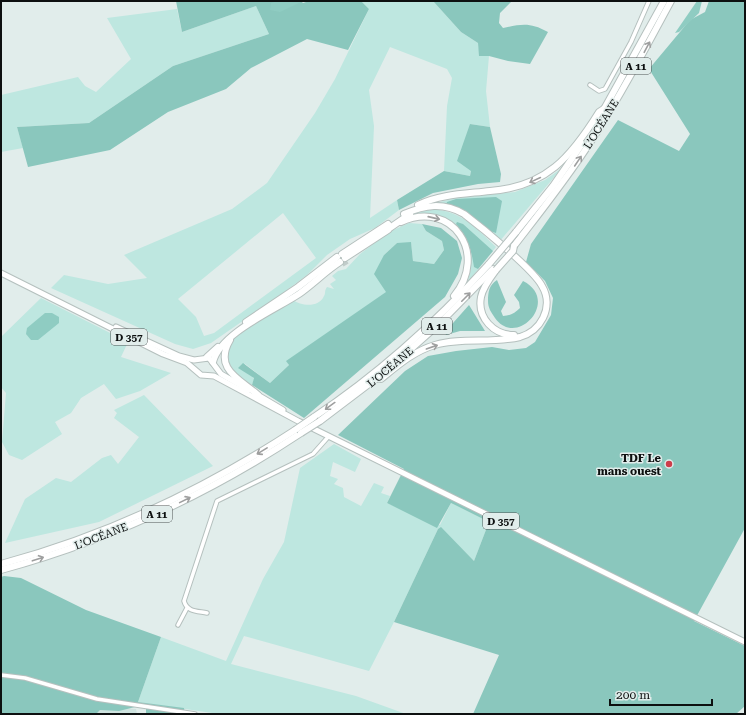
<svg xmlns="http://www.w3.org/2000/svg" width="746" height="715" font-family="'Roboto Serif',serif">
<rect width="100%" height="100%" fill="#e1edeb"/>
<!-- built -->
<polygon fill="#cee3df" points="94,705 136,709 137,714 88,714"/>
<!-- green -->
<g fill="#bee7e0" fill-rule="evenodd">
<path d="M361,1H433L461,32L478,43L479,50L489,56L486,91L490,127L470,124L471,171L470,176L444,171L447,106L452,78L447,69L390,47L369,90L374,126L370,218L397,200L399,210L375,228L350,239L327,255L307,275L283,293L211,343L193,349L175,344L51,288L64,275L108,284L147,278L124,255L232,209L267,183L315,113L335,79L369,9ZM283,213L316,258L214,333L204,336L196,317L178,299Z"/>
<polygon points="256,6 269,34 173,66 89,123 17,127 23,148 1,152 1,95 78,77 85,86 96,92 131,59 107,18 177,9 182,32"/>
<polygon points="562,168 499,242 473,219 432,204 456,198 515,192 545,180"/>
<path d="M431,209C462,211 475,227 496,247L467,283C478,250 465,242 445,219H404L418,212Z"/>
<path d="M409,223L422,224L426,231L442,241L444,250L434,264L413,261L411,243H397L384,255L387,292L287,361L289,365L270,383L244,363L254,379L252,385C231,372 215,355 239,333L293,300C301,306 319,308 324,296C326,293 324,291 327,287L334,289L330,284L336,280L332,276L338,271L346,269L360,254L389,232Z"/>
<polygon points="41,298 128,342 121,357 171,373 140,391 116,399 104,384 81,398 71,413 55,422 62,434 22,460 9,455 2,442 6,393 1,387 1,337"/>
<polygon points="144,395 213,466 99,522 5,543 25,499 56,478 71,482 102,458 111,455 118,464 139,437 114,418 117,413 114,410"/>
<polygon points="334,444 361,459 355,472 333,462 330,476 338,479 334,484 343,488 344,497 361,506 374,483 384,487 381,493 390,496 387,503 440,525 451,503 489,522 474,561 441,528 438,529 394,622 369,671 244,636 231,664 356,696 406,714 219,714 138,702 161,637 226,661 263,579 284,542 300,468"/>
</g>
<!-- forest -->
<g fill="#8ac7bd">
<polygon points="176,1 301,1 303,3 309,1 361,1 369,9 348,50 307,39 251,68 226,89 168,112 110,150 28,167 17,127 89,123 173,66 269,34 256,6 182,32"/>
<path d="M433,1H512L500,13L499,23L503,28C522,24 530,22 548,32L530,64L508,61L489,56H479L478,43L461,32Z"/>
<polygon points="709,1 745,1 745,528 694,621 745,646 745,706 736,714 473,714 499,655 394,622 438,529 441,527 474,561 489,522 451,503 437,528 387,503 404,469 338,435 405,371 428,356 456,351 492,347 509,350 526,348 535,342 551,315 553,298 545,281 526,262 531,244 618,120 679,151 690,134 649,69 690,20 705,12"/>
<polygon points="470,124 490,127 501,174 500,182 478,184 433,193 399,210 397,200 444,171 470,176 471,171 457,161"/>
<polygon points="496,197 502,201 496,233 490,231 466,211 446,205 447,202 456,199"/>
<path d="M457,222L463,224L493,251L478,269L474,267C471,248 468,238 456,224Z"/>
<polygon points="422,224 441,228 457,241 462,258 458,274 445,297 304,418 252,385 254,378 238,368 243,363 270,383 289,365 286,361 386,292 374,274 384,255 397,243 411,242 413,261 434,264 444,250 442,241 426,231"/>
<path d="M497,280L506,302L501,311L503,316C510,316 515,313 520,308L519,302L514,295L523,281C561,300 517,349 495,318C491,312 488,308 488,301C488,292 489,285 497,280Z"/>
<polygon points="469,305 485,331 460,331 446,335 445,332"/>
<polygon points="4,576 21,578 86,610 161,637 138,702 184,708 185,714 146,714 146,708 139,706 119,711 100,710 96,714 1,714 1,577"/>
</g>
<!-- water -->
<g fill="#8fccc2">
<polygon points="303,1 280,12 270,10 271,3 274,2"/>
<polygon points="697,1 702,1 699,13 679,32 675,33"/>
<polygon points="45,313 52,313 59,317 59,323 38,340 31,340 26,334 27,328"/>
</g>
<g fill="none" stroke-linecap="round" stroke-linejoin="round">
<!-- highway-tunnel -->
<polyline stroke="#c1ccca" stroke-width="6" stroke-dasharray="6 3" stroke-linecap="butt" points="342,264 347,261"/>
<defs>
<g id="street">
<polyline points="590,85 599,91 605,89 631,42 649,1"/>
<path d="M207,613C197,611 187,612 184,601L217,501L313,454L329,436"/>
<polyline points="178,625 187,608"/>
<polyline points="1,675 25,678 97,699 195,714"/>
</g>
<g id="primary">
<polyline points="1,273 163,354 187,363 201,375 214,376 298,421 745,642"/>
<polyline points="116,327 179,356 194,360 209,358 221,374 249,390"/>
<polyline points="256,394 283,410"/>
</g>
<g id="highway">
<polyline points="603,111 664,1"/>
<path d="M418,205C441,194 465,194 490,191C546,187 571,157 599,112L605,108"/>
<path d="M401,222C452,199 489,254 454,296"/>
<polyline points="384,232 410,214"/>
<polyline points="516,232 553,186 582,144"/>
<path d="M514,246C541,211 569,176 593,138C622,94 646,47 671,1"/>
<polyline points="342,254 388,224"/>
<polyline points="345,258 388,230"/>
<path d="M496,270C490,278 483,287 481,297C477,318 494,335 514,335"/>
<polyline points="246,322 298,287 337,257"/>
<path d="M230,340C213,369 240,379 258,395"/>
<polyline points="207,357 218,347"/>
<path d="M213,362C220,333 275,310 299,294C313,284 326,271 340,262"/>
<polyline points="393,365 439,324 493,269"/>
<path d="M376,379H381C397,366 414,351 435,345C462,337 492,344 520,337C530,334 538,328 543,318C548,308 548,296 542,286C533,269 481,227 464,214C443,202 425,205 404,214"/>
<path d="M314,417C379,374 437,321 489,264"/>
<polyline points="320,421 378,377"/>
<path d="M1,564C105,536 205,489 295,430"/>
<path d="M1,570C108,541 209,494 301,433"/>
</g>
</defs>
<!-- street casing -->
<use href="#street" stroke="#b5c0be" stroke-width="5.5"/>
<!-- primary casing -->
<use href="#primary" stroke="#b5c0be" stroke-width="7"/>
<!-- highway casing -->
<use href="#highway" stroke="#b5c0be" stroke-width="8"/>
<!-- street -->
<use href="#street" stroke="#fff" stroke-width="3.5"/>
<!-- primary -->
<use href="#primary" stroke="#fff" stroke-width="5"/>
<!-- highway -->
<use href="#highway" stroke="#fff" stroke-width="6"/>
<defs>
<g id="highway-bridge">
<polyline points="489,264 516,232"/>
<polyline points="496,270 513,251 514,246"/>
<polyline points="295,430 314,417"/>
<polyline points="301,433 320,421"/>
</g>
</defs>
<!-- highway-bridge casing -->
<use href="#highway-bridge" stroke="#b5c0be" stroke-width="8" stroke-linecap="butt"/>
<!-- highway-bridge -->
<use href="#highway-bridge" stroke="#fff" stroke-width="6"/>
</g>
<!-- one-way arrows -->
<defs><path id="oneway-shaft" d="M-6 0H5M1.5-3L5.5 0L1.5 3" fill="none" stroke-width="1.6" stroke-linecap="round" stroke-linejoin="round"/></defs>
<g stroke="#9e9f9f">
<use href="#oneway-shaft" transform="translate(647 47) rotate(-62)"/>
<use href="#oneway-shaft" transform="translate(578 161) rotate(-56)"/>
<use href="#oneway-shaft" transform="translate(535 180) rotate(155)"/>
<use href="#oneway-shaft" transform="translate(434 218) rotate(13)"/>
<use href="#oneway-shaft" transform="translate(466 297) rotate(-45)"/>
<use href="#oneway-shaft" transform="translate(432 347) rotate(-19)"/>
<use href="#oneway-shaft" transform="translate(330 406) rotate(144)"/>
<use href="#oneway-shaft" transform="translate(262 451) rotate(149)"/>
<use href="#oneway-shaft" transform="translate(185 500) rotate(-26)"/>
<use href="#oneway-shaft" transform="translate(38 559) rotate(-18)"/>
</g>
<!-- markers -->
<circle fill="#cd3d4b" stroke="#e1edeb" stroke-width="1.5" cx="669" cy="464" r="4"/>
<g text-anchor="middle" stroke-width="3" stroke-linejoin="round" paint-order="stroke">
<!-- shield labels -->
<g fill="#e1edeb" stroke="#4d5252" stroke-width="1">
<rect x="621" y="58" width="30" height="16" rx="3"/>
<rect x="422" y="318" width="30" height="16" rx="3"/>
<rect x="111" y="329" width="36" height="16" rx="3"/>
<rect x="142" y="506" width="30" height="16" rx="3"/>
<rect x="483" y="513" width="36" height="16" rx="3"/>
</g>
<g font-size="10" font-weight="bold" fill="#0d1010">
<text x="636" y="70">A 11</text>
<text x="437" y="330">A 11</text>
<text x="129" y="341">D 357</text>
<text x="157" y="518">A 11</text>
<text x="501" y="525">D 357</text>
</g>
<!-- street labels -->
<g font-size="11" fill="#0d1010" stroke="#e1edeb">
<text transform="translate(601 124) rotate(-58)" y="4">L’OCÉANE</text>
<text transform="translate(390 367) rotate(-40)" y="4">L’OCÉANE</text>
<text transform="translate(101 536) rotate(-21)" y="4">L’OCÉANE</text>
</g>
<!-- poi labels -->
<g font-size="11" font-weight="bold" fill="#0d1010" stroke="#e1edeb" text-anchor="end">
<text x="661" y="462">TDF Le<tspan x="661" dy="13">mans ouest</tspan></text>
</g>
</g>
<!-- border -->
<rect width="746" height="715" fill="none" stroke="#0d1010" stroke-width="4"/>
<!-- scale -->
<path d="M610 699v6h102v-6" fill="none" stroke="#0d1010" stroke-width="2"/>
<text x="616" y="699" font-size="12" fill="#0d1010" stroke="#e1edeb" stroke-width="3" paint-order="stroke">200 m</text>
</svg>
